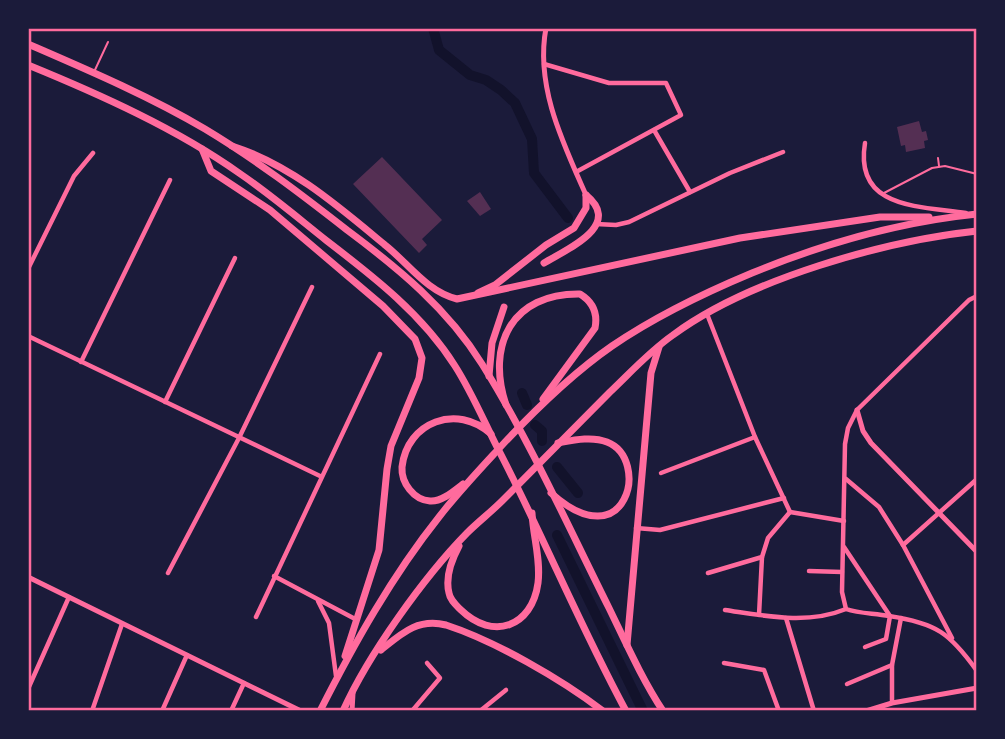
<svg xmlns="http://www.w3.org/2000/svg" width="1005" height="739" font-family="Quicksand,sans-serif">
<rect width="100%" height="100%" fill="#1b1b3a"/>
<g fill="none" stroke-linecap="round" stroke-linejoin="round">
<!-- canal -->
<g stroke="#12122b" stroke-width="10">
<polyline points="433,28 439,50 470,75 486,80 501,90 515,103 532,139 534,173 568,218"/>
<polyline points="522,393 527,405"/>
<polyline points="535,425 542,431 542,441"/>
<polyline points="557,467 578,493"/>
<polyline points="557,535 643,711"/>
</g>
</g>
<!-- building -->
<g fill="#542f53">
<polygon points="919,121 922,132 926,131 928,140 924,141 925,148 906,152 905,145 901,146 897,127"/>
<polygon points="382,157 442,220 422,239 427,245 419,253 353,184"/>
<polygon points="480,192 491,209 480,216 467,201"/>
</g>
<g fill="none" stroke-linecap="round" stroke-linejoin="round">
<!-- service -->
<g stroke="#ff6b9d" stroke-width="2">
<polyline points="94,72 108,42"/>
<polyline points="938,158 939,166"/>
<polyline points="884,193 932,168 945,166 977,174"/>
</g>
<!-- minor -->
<g stroke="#ff6b9d" stroke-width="4.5">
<polyline points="544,64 609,83 666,83 681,115 576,172"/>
<polyline points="654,130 690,192"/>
<path d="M865,143C854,209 919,206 966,213"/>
<polyline points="596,224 616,225 629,222 730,173 783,152"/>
<polyline points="28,269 74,176 93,153"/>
<path d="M977,296L969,300L857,410L848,428L845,444L842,592L846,609C860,614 875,613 889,616C936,623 950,633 977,671"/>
<polyline points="707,314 755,437 790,512"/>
<polyline points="28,336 320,476"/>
<polyline points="81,362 170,180"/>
<polyline points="165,402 235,258"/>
<polyline points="661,473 755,437"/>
<polyline points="846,479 879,507 903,545 952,638"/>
<polyline points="790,512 844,521"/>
<polyline points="636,528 660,530 784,498"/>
<polyline points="903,545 977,479"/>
<polyline points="844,547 890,616 886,639 865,647"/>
<polyline points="809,571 842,572"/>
<polyline points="168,573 239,438 312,287"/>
<polyline points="708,573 762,557 768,538 790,512"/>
<polyline points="274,576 357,620"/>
<polyline points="318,601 329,623 336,676"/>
<path d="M725,610C766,616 807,625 846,609"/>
<polyline points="759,615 762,557"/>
<polyline points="256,617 380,354"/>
<polyline points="786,618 814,711"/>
<polyline points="724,663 764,670 779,711"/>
<polyline points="847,684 892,665"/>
<polyline points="28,689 69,597"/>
<polyline points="892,703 892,665 901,618"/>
<polyline points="92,711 122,624"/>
<polyline points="162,711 187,655"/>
<polyline points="231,711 244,683"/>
<polyline points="412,711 440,678 427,663"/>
<polyline points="480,711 506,690"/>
</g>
<!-- tertiary -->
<g stroke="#ff6b9d" stroke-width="5">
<path d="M546,28C535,86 563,143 586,195"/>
<polyline points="857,410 863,431 871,443 977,552"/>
<polyline points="28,577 301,711"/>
<polyline points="352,711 353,693"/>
<polyline points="866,711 892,703 977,688"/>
</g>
<!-- primary -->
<g stroke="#ff6b9d" stroke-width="7">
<path d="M28,44C88,70 149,96 205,129C255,159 301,194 347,230C398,268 448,309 482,364C530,441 568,526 609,608C626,643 642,679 663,711"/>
<path d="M28,65C99,94 177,129 239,173C270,194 298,218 327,241C374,277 423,315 455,366C471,391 483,419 496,445C542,533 579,624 626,711"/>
<path d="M544,263C565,250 624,226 586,195"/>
<polyline points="478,293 495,285 546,245 574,228 586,208 586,195"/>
<polyline points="489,376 492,343 504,307"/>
</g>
<!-- trunk -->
<g stroke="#ff6b9d" stroke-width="7">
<path d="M232,146C291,165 338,206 385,245C408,263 427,292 457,299L740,238L880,217H929"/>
<polyline points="202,149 211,171 270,210 383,306 415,339 422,358 419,378 391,446 387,469 379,550 345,656"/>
<path d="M506,405C486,345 512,293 580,294C593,302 598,313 595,328L543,399"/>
<path d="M463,484C455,490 442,502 430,501C414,500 401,483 402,467C407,422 457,403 491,434"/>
<path d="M551,493C627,561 651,459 607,442C592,436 574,440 558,443"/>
<path d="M459,546C452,559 445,577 449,593C450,600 456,605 461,610C493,641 532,627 538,583C541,560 533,536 532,513"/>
<polyline points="627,645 651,373 659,347"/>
<path d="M381,650C402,633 418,618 446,625C495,641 561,679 603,711"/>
<path d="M320,711C354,644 392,576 439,517C459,491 483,466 505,442C538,407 573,373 612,346C656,316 704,293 752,273C825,243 899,222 977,214"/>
<path d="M343,711C368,655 424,577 467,533C478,522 491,512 502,501C538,465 574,428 610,392C631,372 650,351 673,335C749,279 884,241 977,231"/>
</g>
</g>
<!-- border -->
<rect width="1005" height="739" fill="none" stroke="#1b1b3a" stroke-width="60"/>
<rect x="30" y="30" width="945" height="679" fill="none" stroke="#ff6b9d" stroke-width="2.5"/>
</svg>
